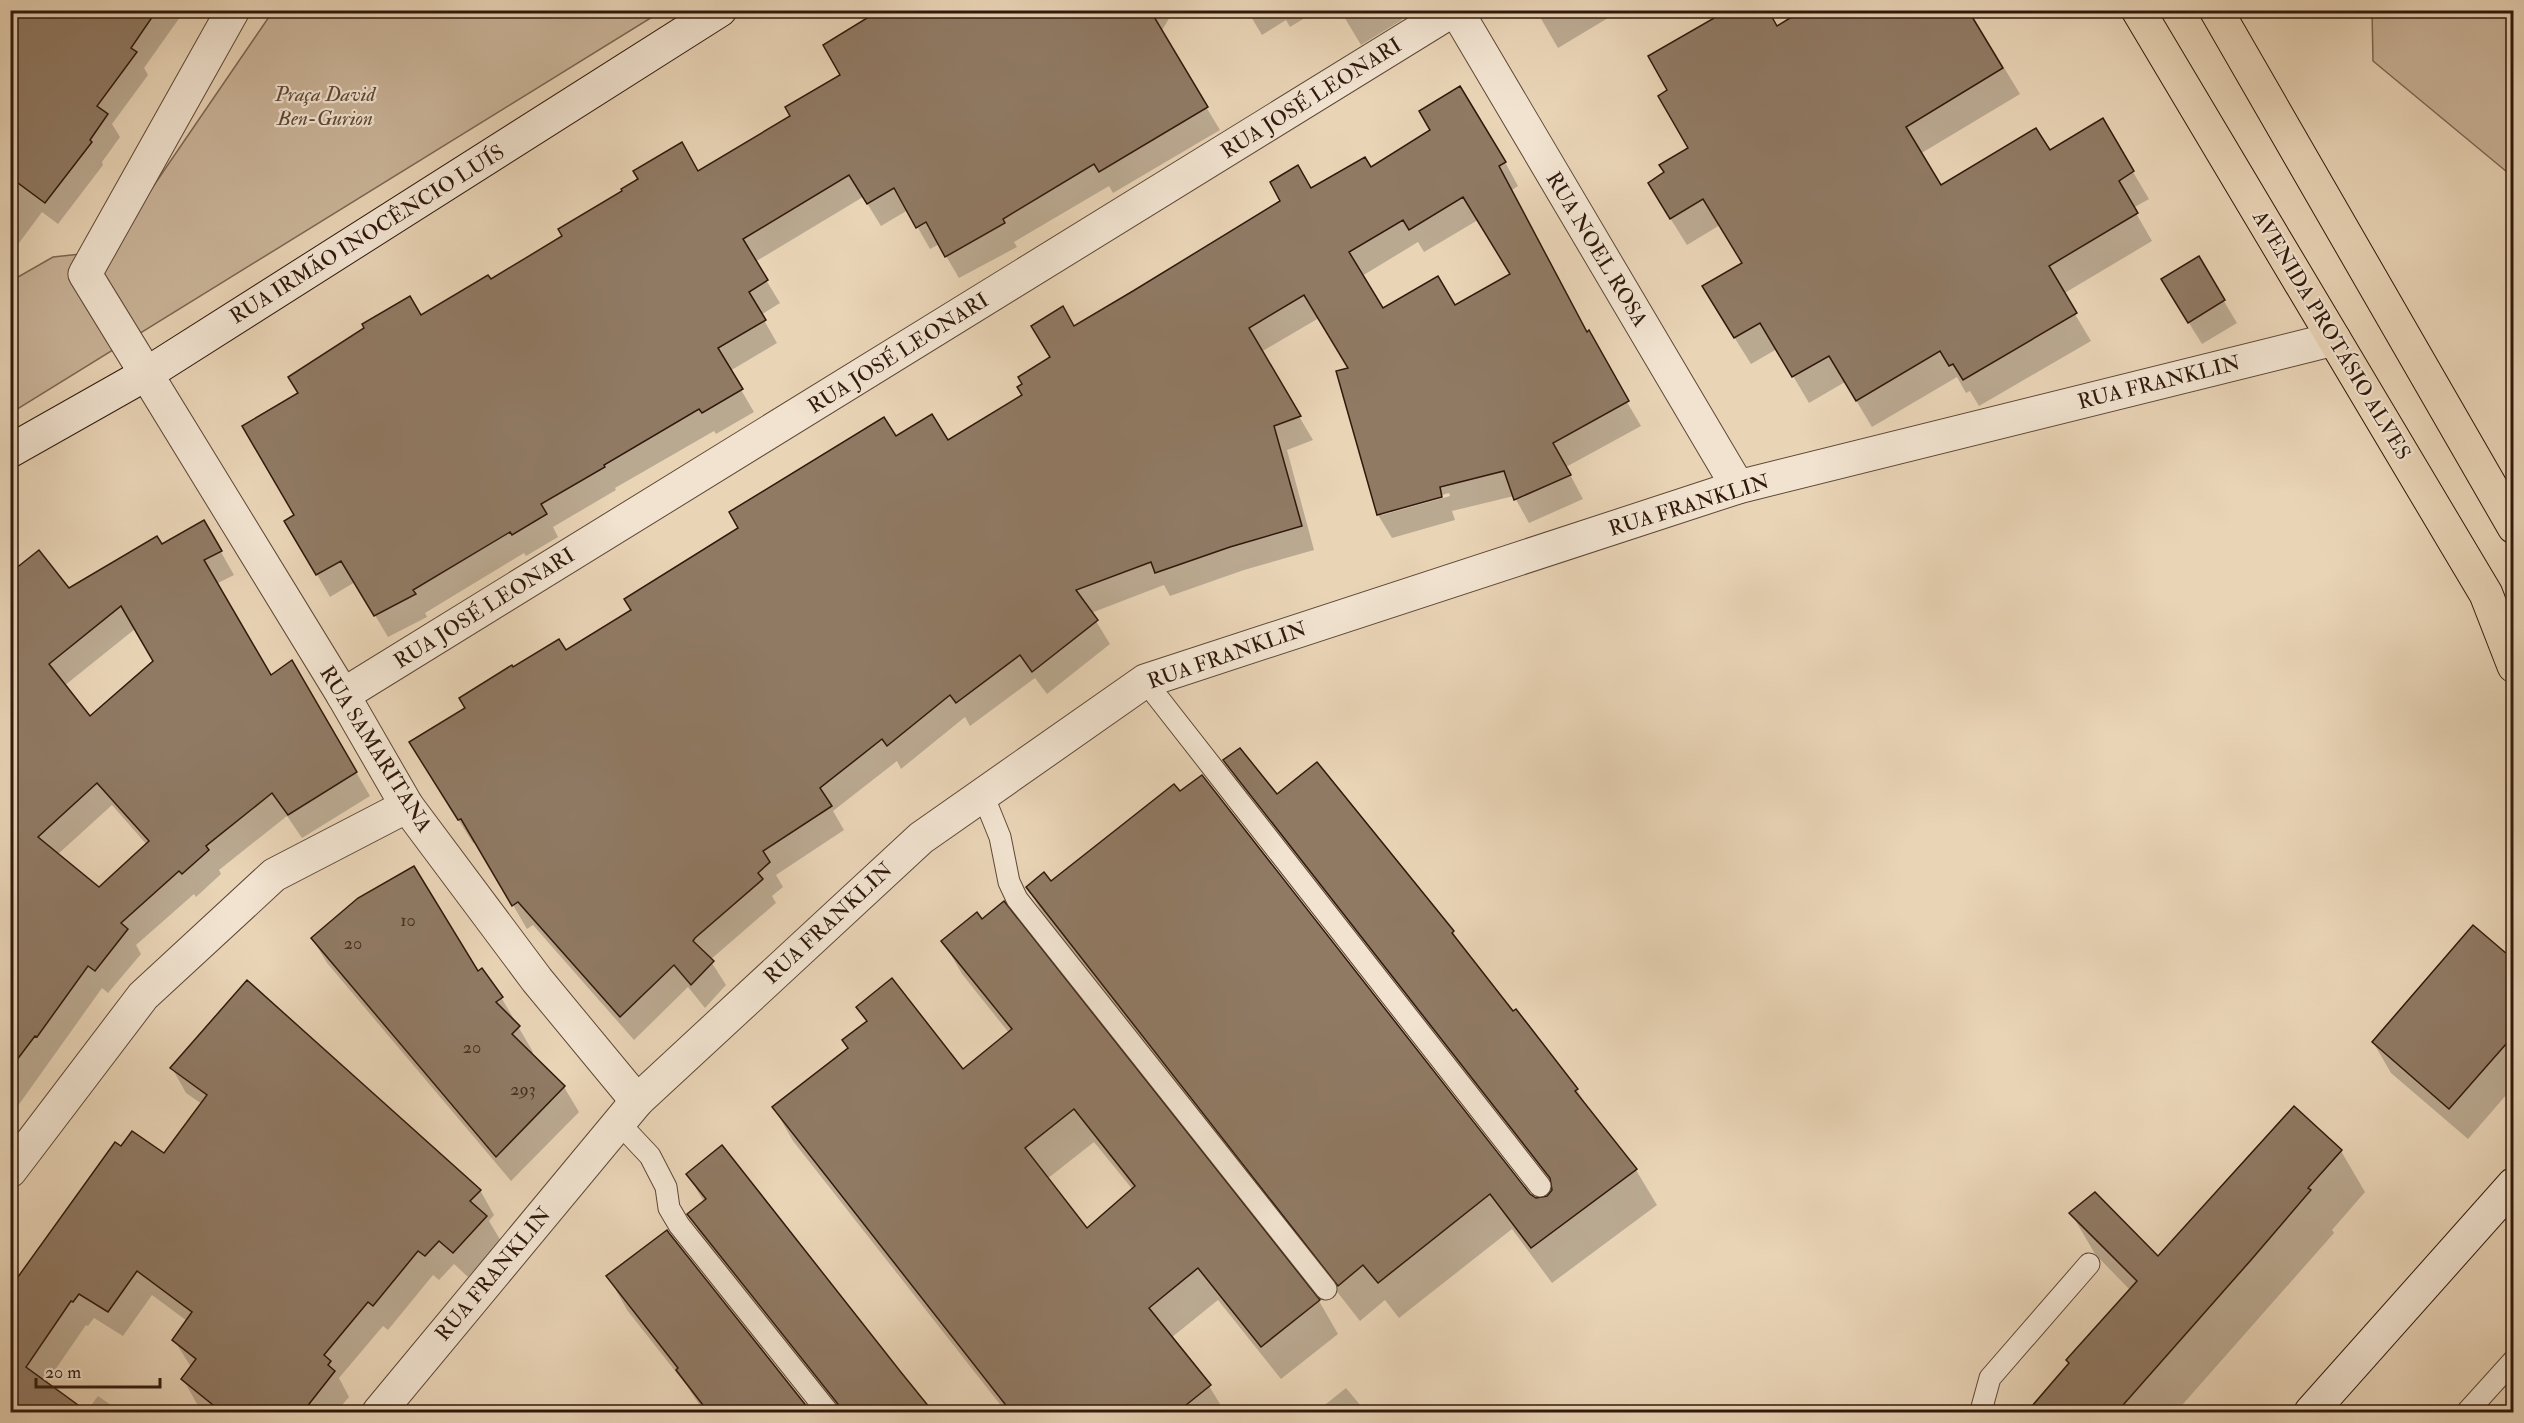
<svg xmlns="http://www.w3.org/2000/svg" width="2524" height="1423" font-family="'IM FELL Double Pica',serif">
<rect width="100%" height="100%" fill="#e9d4b6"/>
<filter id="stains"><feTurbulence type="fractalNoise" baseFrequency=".00333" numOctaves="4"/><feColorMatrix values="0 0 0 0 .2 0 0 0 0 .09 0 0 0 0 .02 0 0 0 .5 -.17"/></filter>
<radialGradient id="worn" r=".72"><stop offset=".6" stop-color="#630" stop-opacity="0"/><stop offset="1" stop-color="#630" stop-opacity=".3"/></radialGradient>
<!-- green -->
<g fill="#cab499" stroke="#7d6652" stroke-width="1.5">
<polygon points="273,11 662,11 11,413 11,281 53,257 109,251"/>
<polygon points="2372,11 2513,11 2513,177 2373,61"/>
</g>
<!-- shadow -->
<g fill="#0003" fill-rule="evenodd">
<polygon points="10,10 185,10 144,68 148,75 112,124 120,137 102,162 103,165 58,224 42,212 19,243 10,237"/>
<polygon points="881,10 1174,10 1161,32 1220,130 1113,193 1109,186 1014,242 1017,247 959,278 939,244 930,249 918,228 933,219 908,210 881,226 863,197 755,262 780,303 761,315 777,343 730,371 754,412 716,434 714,431 615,488 616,490 553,527 558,537 526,556 524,553 425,613 427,617 388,637 355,582 330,597 286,521 296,515 300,394 421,317 698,173 792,116 842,75"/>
<polygon points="1247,10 1318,10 1290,27 1286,20 1262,35"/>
<polygon points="1340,10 1396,10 1402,20 1361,45"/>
<polygon points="1536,10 1617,10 1618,12 1558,48"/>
<polygon points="1709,10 1767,10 1778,27 1806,10 1969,10 2020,94 1920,154 1941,187 2050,152 2102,120 2149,199 2133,208 2152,241 2063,294 2091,341 1979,406 1970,391 1966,393 1957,377 1872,427 1845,382 1809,403 1777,349 1751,364 1719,313 1743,264 1720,225 1687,245 1665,210 1665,173 1690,148 1669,91 1714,20"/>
<path d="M1505,162L1518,186L1512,190L1587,334L1641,426L1566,467L1583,499L1529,523L1514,496L1452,511L1455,520L1392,538L1378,515L1337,372L1350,369L1319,318L1261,352L1313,440L1287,450L1314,550L1244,570L1170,596L1164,585L1091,613L1110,644L1047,694L1035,678L970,726L965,717L901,769L897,761L833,811L844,830L776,875L783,887L772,896L776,903L710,960L726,985L705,1008L688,987L634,1040L533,925L527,929L476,842L473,843L424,766L467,709L513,669L566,652L895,438L948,442L1024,395L1074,328L1311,191L1370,169ZM1478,220L1512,275L1454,307L1382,310L1362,276L1418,242L1424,252ZM1449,493L1450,496L1382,515V512Z"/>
<polygon points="2198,258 2237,323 2202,344 2176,302"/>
<path d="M204,522L234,575L216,584L271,677L292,662L370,796L302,838L287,816L219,870L221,874L196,897L194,894L136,945L141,954L108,993L102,988L15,1110L19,1117L10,1129V568L14,572L69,590L161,546ZM135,629L155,661L89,718L64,686ZM112,805L147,845L99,889L57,855Z"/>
<polygon points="1225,761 1276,796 1317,764 1453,932 1465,953 1577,1090 1589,1110 1636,1170 1657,1205 1552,1283 1512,1229 1399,1318 1385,1300 1360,1321 1048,923 1028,888 1051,883 1535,1200 1548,1198 1554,1190 1246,796"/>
<path d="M1004,903L1319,1301L1338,1334L1281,1379L1218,1300L1171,1338L1209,1386L1225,1412H1006L793,1141L774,1108L849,1049L867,1023L858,1007L963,1071L1009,1033L962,974L943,941L982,921ZM1094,1142L1133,1190L1087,1230L1047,1179Z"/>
<polygon points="312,938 478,973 501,997 533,1052 531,1055 564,1087 579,1112 511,1181 327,963"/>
<polygon points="2514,953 2514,1086 2468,1139 2391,1073 2373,1042 2418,991"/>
<polygon points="172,1068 480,1190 494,1215 489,1221 501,1241 468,1277 454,1264 439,1280 433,1275 388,1330 383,1326 339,1378 349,1397 336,1412 208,1412 197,1404 183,1379 191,1367 174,1340 187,1321 152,1295 123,1336 94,1318 88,1326 86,1325 46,1383 86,1412 98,1396 121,1412 10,1412 10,1312 121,1149 164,1155 202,1104 186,1093"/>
<polygon points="2294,1108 2341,1151 2365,1192 2332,1230 2334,1233 2176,1412 2043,1412 2130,1290 2095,1254 2071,1213 2158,1259"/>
<polygon points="688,1175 931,1412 839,1412 708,1247 689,1214 704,1202"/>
<polygon points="608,1276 810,1412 704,1412 687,1386 627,1310"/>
<polygon points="1346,1388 1366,1412 1316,1412"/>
<polygon points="2514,1405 2514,1412 2507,1412"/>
</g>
<!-- building -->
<g fill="#907a64" stroke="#30190c" stroke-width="1.5" fill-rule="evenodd">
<polygon points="10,10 157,10 131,48 137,52 97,106 108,114 90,140 92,142 45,203 10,177"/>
<polygon points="880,10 1150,10 1208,107 1099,172 1094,164 1003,219 1005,223 945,257 926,222 916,228 894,188 867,204 849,175 743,239 768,280 749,292 766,320 718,348 743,389 702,413 699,409 604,465 605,467 541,504 547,514 512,535 510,532 413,590 416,594 374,616 341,561 316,575 284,521 294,515 242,426 298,393 288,377 364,328 362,324 410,296 421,315 488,275 491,279 562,236 558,229 622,191 621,189 638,179 633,171 682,142 698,171 790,116 785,107 840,75 823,45"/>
<polygon points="1728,10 1768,10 1777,26 1803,10 1968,10 2003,68 1906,127 1941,185 2036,128 2050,150 2103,118 2134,171 2119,181 2138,213 2049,266 2077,313 1963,380 1953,364 1949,366 1940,351 1856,401 1829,356 1792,377 1760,323 1734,338 1702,286 1742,263 1703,199 1670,219 1648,183 1664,172 1659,165 1688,148 1658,96 1667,90 1648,56"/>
<path d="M1460,86L1506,162L1499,166L1587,332L1589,330L1629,401L1553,443L1571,475L1514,500L1504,471L1440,487L1442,497L1377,515L1336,371L1348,368L1304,295L1249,328L1301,416L1274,426L1302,526L1230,547L1155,573L1151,562L1076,590L1098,620L1032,672L1020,655L956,703L950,695L887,746L882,739L820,788L832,806L763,851L770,862L758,873L763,879L695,938L693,941L714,961L691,985L674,965L620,1017L518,902L512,906L461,819L458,820L409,742L465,708L459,698L512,665L513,667L559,639L566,650L631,610L624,599L738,528L729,512L884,417L896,436L932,414L948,440L1022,395L1017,387L1022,384L1018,377L1050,357L1031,326L1063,306L1074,326L1133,291L1280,201L1270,182L1298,165L1311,188L1365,157L1371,167L1430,130L1419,111ZM1463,197L1510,274L1455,305L1438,276L1383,308L1349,252L1403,220L1409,230Z"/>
<polygon points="2199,256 2225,300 2188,323 2161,279"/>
<path d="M204,520L222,551L204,560L271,675L292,660L357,772L288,815L272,793L206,846L209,850L182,874L179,871L121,923L128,929L95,971L88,966L37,1037L35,1036L10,1069V573L39,550L69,588L157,536L162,544ZM121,606L153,661L90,716L49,664ZM97,783L149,841L99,887L38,837Z"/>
<polygon points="1240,748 1277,794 1317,762 1454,931 1452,933 1513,1011 1516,1009 1578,1089 1575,1091 1637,1169 1531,1248 1490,1194 1378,1283 1363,1265 1338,1286 1026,887 1044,872 1051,881 1174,784 1180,791 1202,775 1530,1194 1536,1198 1547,1196 1552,1190 1550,1178 1223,760"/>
<polygon points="414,866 478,971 482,968 503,997 496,1002 520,1026 512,1034 565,1086 496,1157 311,938 358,898"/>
<path d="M1004,901L1320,1300L1261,1347L1198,1268L1149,1308L1211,1385L1176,1413H1012L772,1107L848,1048L842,1040L867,1021L856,1007L892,978L963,1069L1012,1029L941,941L977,912L982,919ZM1074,1109L1135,1186L1087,1228L1025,1148Z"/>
<polygon points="2473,925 2514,960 2514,1035 2449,1109 2372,1042"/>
<polygon points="247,980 481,1190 470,1201 487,1216 453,1253 439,1241 425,1256 418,1251 373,1306 368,1302 324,1355 331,1361 328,1365 335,1371 302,1413 223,1413 181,1379 196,1359 172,1340 192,1312 137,1271 108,1312 79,1294 73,1302 71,1301 26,1367 89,1413 10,1413 10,1288 115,1142 121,1146 132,1131 164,1153 207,1095 170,1068"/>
<polygon points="2294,1106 2342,1150 2308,1188 2311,1190 2251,1260 2116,1413 2026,1413 2069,1363 2066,1360 2137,1281 2069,1213 2095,1192 2158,1256"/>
<polygon points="722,1145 900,1371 934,1413 840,1413 838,1404 687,1214 706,1199 686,1174"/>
<polygon points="667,1230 669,1233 812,1413 709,1413 676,1370 678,1368 606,1276"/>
</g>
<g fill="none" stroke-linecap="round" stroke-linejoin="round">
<defs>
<g id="lane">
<polyline points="1145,681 1540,1186"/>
<polyline points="983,795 1000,837 1009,882 1017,899 1326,1289"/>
<polyline points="619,1123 650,1156 666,1187 669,1208 679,1225 828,1412"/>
<polyline points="1984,1412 1982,1407 1990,1378 2089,1264"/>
<polyline points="2467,1412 2514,1360"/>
</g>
<g id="street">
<polyline points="233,10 85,274 343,695 407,806 537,980 637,1101"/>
<polyline points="1456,10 1738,487"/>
<polyline points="343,695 1453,10"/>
<polyline points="10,1171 143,996 274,875 407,806"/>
<polyline points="379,1412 637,1101 921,838 1145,681 1738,487 2334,339"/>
</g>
<g id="secondary">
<polyline points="10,451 148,373 720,10"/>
<polyline points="2311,1412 2514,1184"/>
</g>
<g id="primary">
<polyline points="2138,10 2486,594 2514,666"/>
<polyline points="2216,10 2514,527"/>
</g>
</defs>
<!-- lane casing -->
<use href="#lane" stroke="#5e4836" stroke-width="23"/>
<!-- street casing -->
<use href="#street" stroke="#5e4836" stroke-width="35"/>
<!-- secondary casing -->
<use href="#secondary" stroke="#30190c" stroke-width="35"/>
<!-- primary casing -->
<use href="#primary" stroke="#30190c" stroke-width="35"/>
<!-- lane -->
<use href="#lane" stroke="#f1e3d0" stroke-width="21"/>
<!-- street -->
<use href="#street" stroke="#f1e3d0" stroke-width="33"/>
<!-- secondary -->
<use href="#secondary" stroke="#f1e3d0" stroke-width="33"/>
<!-- primary -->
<use href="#primary" stroke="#e9d4b6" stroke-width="33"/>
</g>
<g text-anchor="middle" stroke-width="4.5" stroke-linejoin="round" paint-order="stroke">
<!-- number labels -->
<g font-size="18" fill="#483122">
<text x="408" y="926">10</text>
<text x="353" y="949">20</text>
<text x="472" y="1053">20</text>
<text x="523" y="1095">293</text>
</g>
<!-- park labels -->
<g font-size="21" font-style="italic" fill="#5e4836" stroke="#f1e3d0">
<text x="325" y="101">Praça David<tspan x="325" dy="24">Ben-Gurion</tspan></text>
</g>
<!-- street labels -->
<g font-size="21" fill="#30190c" stroke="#f1e3d0">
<text transform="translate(1311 98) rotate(-32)" y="7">RUA JOSÉ LEONARI</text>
<text transform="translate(367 234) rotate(-32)" y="7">RUA IRMÃO INOCÊNCIO LUÍS</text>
<text transform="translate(1597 249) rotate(59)" y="7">RUA NOEL ROSA</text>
<text transform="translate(2332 335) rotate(59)" y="7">AVENIDA PROTÁSIO ALVES</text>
<text transform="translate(898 353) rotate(-32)" y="7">RUA JOSÉ LEONARI</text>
<text transform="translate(2159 382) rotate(-14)" y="7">RUA FRANKLIN</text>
<text transform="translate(1689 505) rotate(-17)" y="7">RUA FRANKLIN</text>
<text transform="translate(484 608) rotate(-32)" y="7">RUA JOSÉ LEONARI</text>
<text transform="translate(1227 655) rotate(-19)" y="7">RUA FRANKLIN</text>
<text transform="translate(376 749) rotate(58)" y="7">RUA SAMARITANA</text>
<text transform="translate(828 923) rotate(-43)" y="7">RUA FRANKLIN</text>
<text transform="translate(493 1274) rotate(-50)" y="7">RUA FRANKLIN</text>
</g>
</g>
<!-- margin -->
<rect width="2524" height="1423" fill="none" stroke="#e9d4b6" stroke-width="36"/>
<rect x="12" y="12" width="2500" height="1399" fill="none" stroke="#30190c" stroke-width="3"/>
<rect x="18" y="18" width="2488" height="1387" fill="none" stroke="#30190c" stroke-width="1.5"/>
<!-- scale -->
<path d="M36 1378v9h124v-9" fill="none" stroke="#30190c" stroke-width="3"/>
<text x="45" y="1378" font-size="18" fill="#30190c" stroke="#f1e3d0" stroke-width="4.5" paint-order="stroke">20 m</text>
<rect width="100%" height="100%" filter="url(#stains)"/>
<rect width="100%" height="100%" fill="url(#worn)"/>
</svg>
